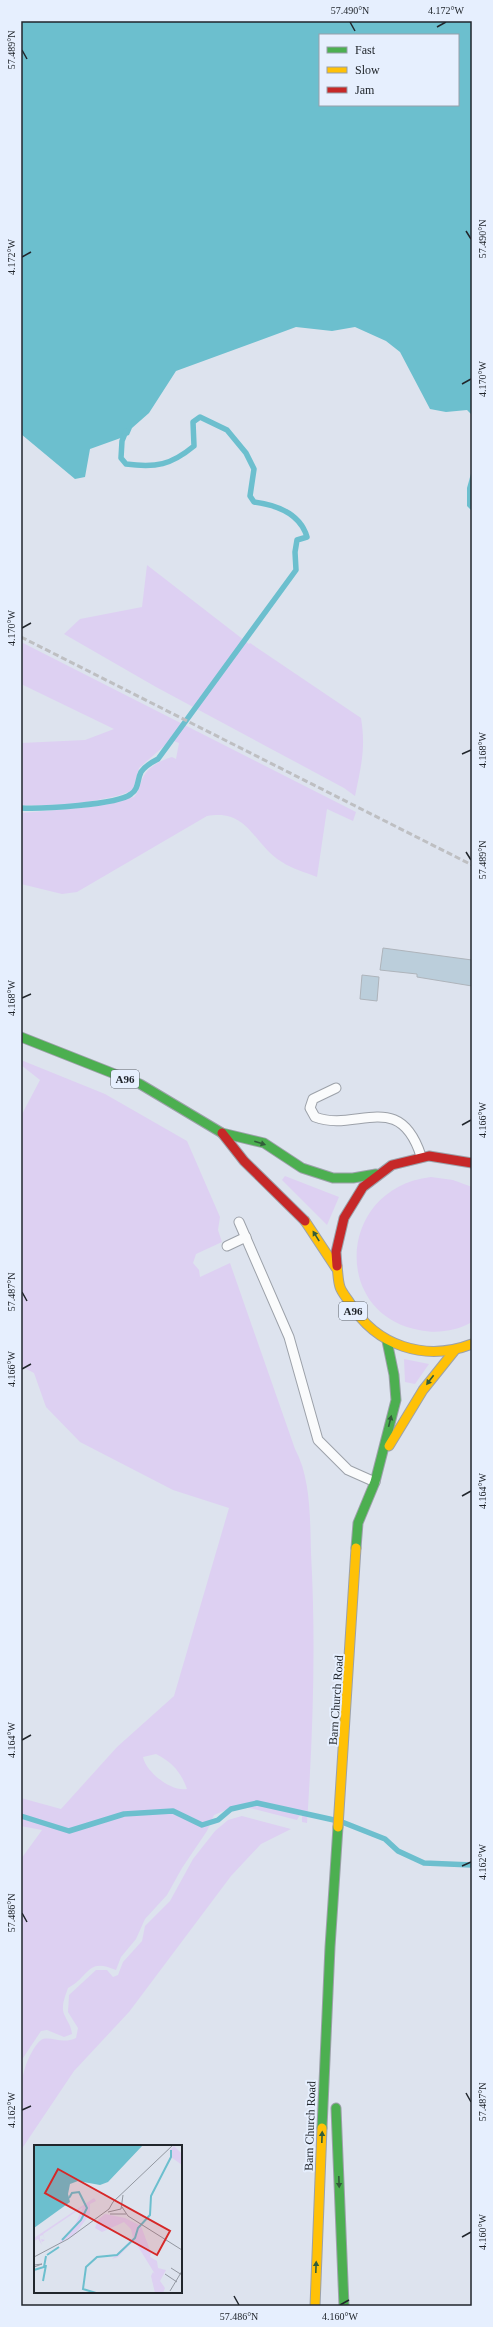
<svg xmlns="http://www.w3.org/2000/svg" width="493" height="2327" font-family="'Times New Roman',serif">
<rect width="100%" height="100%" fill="#dde3ee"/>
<!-- green -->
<g fill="#ddd0f2" fill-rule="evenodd">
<path d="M147,565L249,644L250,643L361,718C366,749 361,766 355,796L344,788L156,687L64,634L80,619L142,607Z"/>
<path d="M21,642L356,812L353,821L327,809L317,877C305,872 292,869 282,862C253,845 249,808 207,816L77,892L62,894L21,884V813L92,807L134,797C140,790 140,781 145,774C151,765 162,760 172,757L176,759L179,743L171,740L139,768L133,790C106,803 51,806 21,805V743L85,740L114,729L21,684Z"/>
<path d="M21,1060L105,1094L187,1141L220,1217L218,1230L222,1242L196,1254L193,1263L199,1270L200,1277L230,1263L295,1449C311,1478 310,1520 311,1553C316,1643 313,1733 307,1823L302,1822V1811L297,1820L238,1805L214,1815L207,1831L182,1868L167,1895L145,1919L136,1939L121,1957L116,1970C87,1957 90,1976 68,1988C65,1997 60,2007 65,2016C68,2023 71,2025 72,2034L64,2037L47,2030L41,2031L21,2061V1859L42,1830L21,1826V1798L61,1809L117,1747L174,1696L229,1508L173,1490L80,1442L46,1407L34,1373L21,1366V1116L40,1080L21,1065ZM156,1754C172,1762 181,1772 187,1789C171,1792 146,1772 143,1757Z"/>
<polygon points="285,1176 339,1197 327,1225 282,1180"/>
<path d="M431,1177L453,1180L472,1187V1322C456,1331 437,1334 419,1330C331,1314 337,1188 431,1177Z"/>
<polygon points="404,1359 429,1364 415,1384 405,1382"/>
<path d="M242,1816L291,1829L261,1844L231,1876L129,2012L74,2071L21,2150C21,2117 15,2079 33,2050C35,2047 38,2042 41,2040C49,2035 62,2045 76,2038L78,2028L68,2012L69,1995L96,1970H107L113,1977L118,1975L123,1962L142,1941L145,1926L170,1901L193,1859L215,1831L228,1820Z"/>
</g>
<!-- water -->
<g fill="#6cbfce" fill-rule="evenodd">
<path d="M21,21H472V415L467,410L446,412L430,409L400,352L386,341L355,327L332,331L296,327L176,371L149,413L132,428L129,435L90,449L85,477L75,479L21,434ZM320,35H458V105H320Z"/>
<polygon points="472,470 472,511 467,506 467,488"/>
</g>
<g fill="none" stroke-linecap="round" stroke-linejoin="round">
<!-- stream -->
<g stroke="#6cbfce" stroke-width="5.5">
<path d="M21,808C41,809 117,805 131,794C139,789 137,780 141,772C145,766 152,762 158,759L296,570L295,552L297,540L307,537C300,513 277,505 254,502L250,496L254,469L246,453L227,430L200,417L193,422L194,446C171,465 156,468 126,464L121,458L122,441L126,431"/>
<polyline points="21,1816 69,1831 124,1814 173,1811 202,1825 218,1820 231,1809 257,1803 334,1820"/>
<polyline points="342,1822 385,1839 398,1851 424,1863 472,1865"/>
</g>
</g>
<!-- building -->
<g fill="#bbcedb" stroke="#aeb4bb">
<polygon points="383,948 472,960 472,986 417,977 417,974 380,970"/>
<polygon points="362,975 379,977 377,1001 360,999"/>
</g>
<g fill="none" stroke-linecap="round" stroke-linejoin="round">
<defs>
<g id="lane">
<path d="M336,1088L313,1099L310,1108L315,1117C356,1133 399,1088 421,1156"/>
<polyline points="239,1222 289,1337 318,1440 348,1470 375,1482"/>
<polyline points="227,1246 246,1237"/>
</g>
<g id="fast">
<polyline points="21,1037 140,1084 222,1133 264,1143 302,1168 333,1178 353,1178 376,1174"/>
<polyline points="356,1548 358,1523 375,1482 396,1400 394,1375 387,1341"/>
<polyline points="336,2108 344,2306"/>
<polyline points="322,2128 330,1947 338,1827"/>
</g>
<g id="slow">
<polyline points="305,1221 336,1268"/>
<path d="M337,1266C338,1273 338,1281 340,1287C342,1293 347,1298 350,1303C376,1346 425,1362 472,1344"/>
<polyline points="389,1446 423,1390 455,1350"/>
<polyline points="338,1827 356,1548"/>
<polyline points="315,2306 322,2128"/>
</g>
<g id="jam">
<polyline points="222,1133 244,1161 305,1221"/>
<polyline points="337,1266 336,1252 344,1218 363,1187 392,1165 429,1156 472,1163"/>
</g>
</defs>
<!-- lane casing -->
<use href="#lane" stroke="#9ca1a9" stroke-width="11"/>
<!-- fast casing -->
<use href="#fast" stroke="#9ca1a9" stroke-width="11"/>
<!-- slow casing -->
<use href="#slow" stroke="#9ca1a9" stroke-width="11"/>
<!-- jam casing -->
<use href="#jam" stroke="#9ca1a9" stroke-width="11"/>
<!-- lane -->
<use href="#lane" stroke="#fafbfc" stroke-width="9"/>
<!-- fast -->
<use href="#fast" stroke="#4caf50" stroke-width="9"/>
<!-- slow -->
<use href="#slow" stroke="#ffc107" stroke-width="9"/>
<!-- jam -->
<use href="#jam" stroke="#c62828" stroke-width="9"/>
<!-- rail -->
<polyline stroke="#bebfc2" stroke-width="3" stroke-dasharray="6 3" stroke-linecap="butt" points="21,637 472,865"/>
</g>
<!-- one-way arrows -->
<defs><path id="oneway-solid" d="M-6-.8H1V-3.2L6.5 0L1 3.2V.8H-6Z"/></defs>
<g fill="#325d3a">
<use href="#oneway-solid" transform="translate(260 1143) rotate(18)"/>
<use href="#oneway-solid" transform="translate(316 1236) rotate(-122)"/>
<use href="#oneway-solid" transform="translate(430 1380) rotate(127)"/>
<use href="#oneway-solid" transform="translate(390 1421) rotate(-76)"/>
<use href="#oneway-solid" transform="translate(322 2137) rotate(-88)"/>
<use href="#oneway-solid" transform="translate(339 2182) rotate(88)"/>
<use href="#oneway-solid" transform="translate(316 2267) rotate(-88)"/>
</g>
<!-- ticks -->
<path fill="none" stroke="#21262c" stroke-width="1.5" d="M350,22L355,31M437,27L446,22M22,50L27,59M466,231L471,239M22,257L31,252M462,384L471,379M22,628L31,623M462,754L471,750M466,852L471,860M22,998L31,994M462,1125L471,1120M22,1292L27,1301M22,1369L31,1364M462,1496L471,1491M22,1740L31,1735M462,1866L471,1862M22,1913L27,1922M466,2093L471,2102M22,2110L31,2106M462,2237L471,2232M234,2296L239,2305M340,2305L349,2300"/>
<g text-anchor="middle" stroke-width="4" stroke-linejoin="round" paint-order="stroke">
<!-- shield labels -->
<g fill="#e6effe" stroke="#5c626b" stroke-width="1">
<rect x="111" y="1070" width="28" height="18" rx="3"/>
<rect x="339" y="1302" width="28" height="18" rx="3"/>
</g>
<g font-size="11" font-weight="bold" fill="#21262c">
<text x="125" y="1083">A96</text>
<text x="353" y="1315">A96</text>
</g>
<!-- street labels -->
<g font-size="12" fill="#21262c" stroke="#e6effe">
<text transform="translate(336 1700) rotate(-86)" y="4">Barn Church Road</text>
<text transform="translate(310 2126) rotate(-88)" y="4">Barn Church Road</text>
</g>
</g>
<!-- overview -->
<g transform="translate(34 2145)">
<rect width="148" height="148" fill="#dde3ee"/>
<path d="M140,1L148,9V20L137,12L136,5ZM60,53L62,56L56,59V69L41,89L24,99L41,80L49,62L9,89L11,95L8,97L7,94L11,95L9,90L6,91V94L8,100L4,94L0,96V93ZM71,69L91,73L107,81L117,108L116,112L123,116L124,123L132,125L126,136L131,143L129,148H121L117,131L119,127L121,129L100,95L84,112L78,114L99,93L97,84L90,77L68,87L61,83L64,75Z" fill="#ddd0f2"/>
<path d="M0,0H109L74,37L66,40L44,36L36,39L34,49L36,57L0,83Z" fill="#6cbfce"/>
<path fill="none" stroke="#6cbfce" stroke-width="2" d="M28,95L47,75L53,63L45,47L38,48L35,53M13,110L25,102M0,125L10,122L12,111M9,136L12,120M62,148L49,144L52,122L63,112L83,110L101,93L104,83L116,70L117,51L137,12V5"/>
<path fill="none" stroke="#9297a0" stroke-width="1" d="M88,62L94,71L148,105M74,67L87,64L89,50M76,69H92M0,112L34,94L75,64L79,57L139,0M0,120L8,119L0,122M137,123L148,130M131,129L143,137M136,146L148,126"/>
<path fill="#d62828" fill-opacity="0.15" stroke="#d62828" stroke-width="2" d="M24,24L136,86L123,110L11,48Z"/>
<rect width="148" height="148" fill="none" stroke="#21262c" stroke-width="2"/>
</g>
<!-- border -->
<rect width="493" height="2327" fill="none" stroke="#e6effe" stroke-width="44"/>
<!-- legend -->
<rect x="319" y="34" width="140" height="72" fill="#e6effe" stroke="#979faa"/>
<rect x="327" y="47" width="20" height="6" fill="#4caf50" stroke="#979faa"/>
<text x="355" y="54" font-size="12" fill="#21262c">Fast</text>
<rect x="327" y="67" width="20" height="6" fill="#ffc107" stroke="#979faa"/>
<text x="355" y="74" font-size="12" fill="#21262c">Slow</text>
<rect x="327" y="87" width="20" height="6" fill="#c62828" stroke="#979faa"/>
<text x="355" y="94" font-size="12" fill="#21262c">Jam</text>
<rect x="22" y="22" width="449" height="2283" fill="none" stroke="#21262c" stroke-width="1.5"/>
<g font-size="10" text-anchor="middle" fill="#21262c">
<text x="350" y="14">57.490°N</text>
<text x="446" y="14">4.172°W</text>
<text transform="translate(11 50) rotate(-90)" y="4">57.489°N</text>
<text transform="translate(482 239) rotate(-90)" y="4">57.490°N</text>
<text transform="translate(11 257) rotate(-90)" y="4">4.172°W</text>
<text transform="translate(482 379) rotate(-90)" y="4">4.170°W</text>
<text transform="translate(11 628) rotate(-90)" y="4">4.170°W</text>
<text transform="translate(482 750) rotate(-90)" y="4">4.168°W</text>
<text transform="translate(482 860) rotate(-90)" y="4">57.489°N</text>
<text transform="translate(11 998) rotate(-90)" y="4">4.168°W</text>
<text transform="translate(482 1120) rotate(-90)" y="4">4.166°W</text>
<text transform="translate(11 1292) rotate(-90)" y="4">57.487°N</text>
<text transform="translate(11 1369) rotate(-90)" y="4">4.166°W</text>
<text transform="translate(482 1491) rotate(-90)" y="4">4.164°W</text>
<text transform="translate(11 1740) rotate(-90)" y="4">4.164°W</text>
<text transform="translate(482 1862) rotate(-90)" y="4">4.162°W</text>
<text transform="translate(11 1913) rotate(-90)" y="4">57.486°N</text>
<text transform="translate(482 2102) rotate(-90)" y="4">57.487°N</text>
<text transform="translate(11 2110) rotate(-90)" y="4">4.162°W</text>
<text transform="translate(482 2232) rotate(-90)" y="4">4.160°W</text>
<text x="239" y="2320">57.486°N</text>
<text x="340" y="2320">4.160°W</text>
</g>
</svg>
